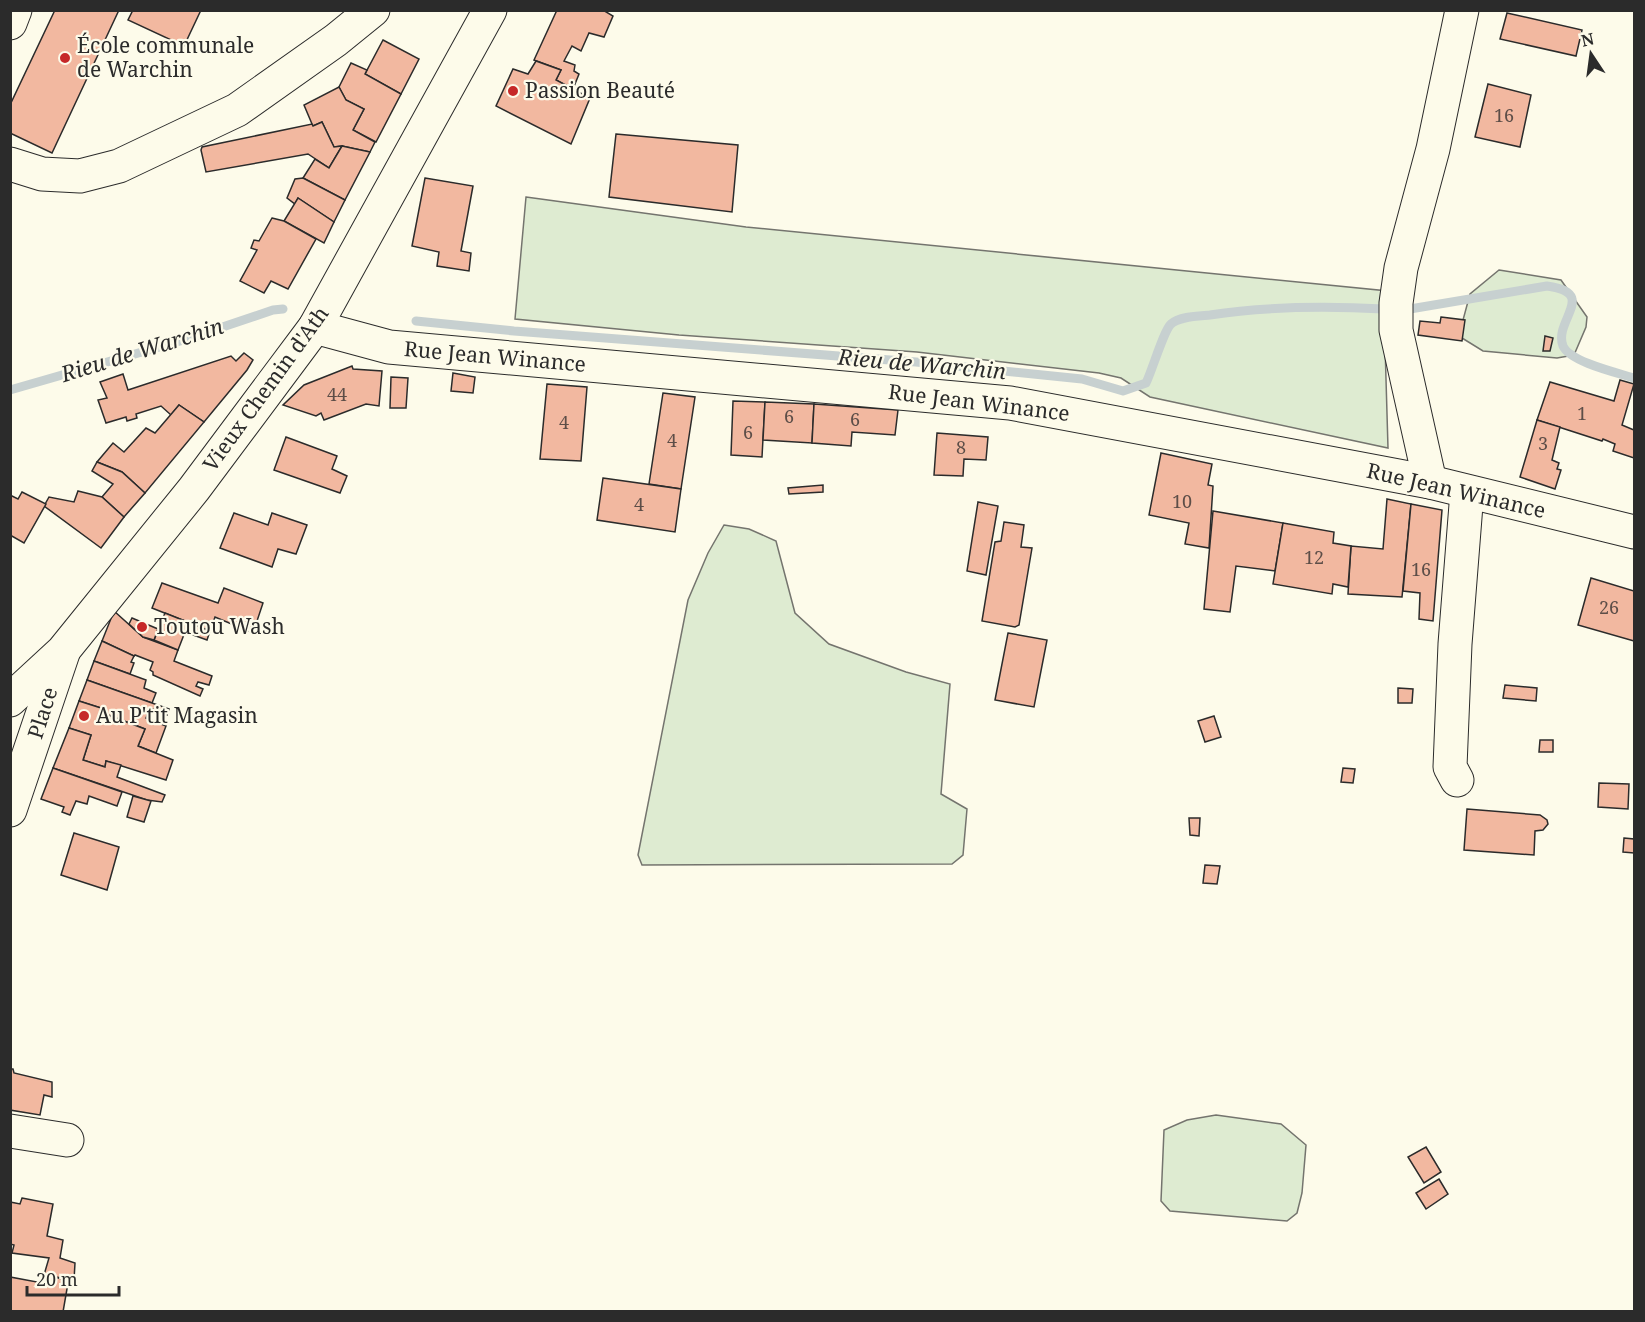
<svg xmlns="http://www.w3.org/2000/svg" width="1645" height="1322" font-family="'Noto Serif',serif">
<rect width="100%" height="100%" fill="#fdfbea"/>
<!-- green -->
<g fill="#deebd1" stroke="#74746e" stroke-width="1.5">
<polygon points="526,197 746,227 1388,291 1384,310 1388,448 1150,397 1121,378 1099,373 917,352 679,335 515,319"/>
<polygon points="1499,270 1561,280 1587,317 1586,327 1574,355 1557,358 1483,351 1462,338 1463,320 1470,294"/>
<polygon points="724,525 749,529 776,541 795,613 829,644 906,672 950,684 941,794 967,809 963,855 952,864 642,865 638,855 688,600 708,553"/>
<polygon points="1216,1115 1281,1124 1306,1145 1302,1193 1297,1213 1287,1221 1170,1211 1161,1201 1164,1130 1187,1120"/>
</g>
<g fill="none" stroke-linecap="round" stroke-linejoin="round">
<!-- stream -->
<g stroke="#c7d0d0" stroke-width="9">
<path d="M1404,310L1547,286C1599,293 1553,321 1563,346C1570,362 1618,373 1634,378"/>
<path d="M416,321L514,331L916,362L1082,379L1123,391L1146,383C1152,371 1164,330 1171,324C1180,316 1199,316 1210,315C1269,306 1326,306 1384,309"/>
<polyline points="10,390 187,339 273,310 283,309"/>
</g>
</g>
<!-- building -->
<g fill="#f2b8a0" stroke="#2b2b2b" stroke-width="1.5">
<polygon points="55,10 119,10 52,153 10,133 10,105"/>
<polygon points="133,10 201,10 184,46 128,20"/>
<polygon points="557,10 603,10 613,16 604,37 589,33 581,51 572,46 564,61 575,65 574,71 579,74 573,89 556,80 561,70 534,60"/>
<polygon points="1507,13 1582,30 1576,56 1500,39"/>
<polygon points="383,40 419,59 401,94 365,74"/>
<polygon points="536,61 561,70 556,80 590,98 571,144 496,106 513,69 528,74"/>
<polygon points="351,63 367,70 365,74 401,94 376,142 353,130 364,109 346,100 339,87"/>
<polygon points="1488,84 1531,95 1520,147 1475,137"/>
<polygon points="339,87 346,100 364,109 353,130 375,142 370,152 342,146 334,147 322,122 313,126 312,124 304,105"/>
<polygon points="322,122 334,147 342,146 329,168 308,154 206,172 201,150 202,147 312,124 313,126"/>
<polygon points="616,134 738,145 732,212 609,197"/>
<polygon points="342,146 370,152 345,200 303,178 315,159 329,168"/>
<polygon points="303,178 345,200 334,222 298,198 295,204 287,198 295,179"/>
<polygon points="425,178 473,186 461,251 471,253 469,271 437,266 439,252 412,246"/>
<polygon points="298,198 334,222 324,243 284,221"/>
<polygon points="272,218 284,221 316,239 288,289 271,281 264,293 240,281 257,250 251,248 254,240 259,241"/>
<polygon points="1441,317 1465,320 1462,341 1418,335 1420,321 1440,323"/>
<polygon points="1545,336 1553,338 1550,351 1543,351"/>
<polygon points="244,353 253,360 247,370 204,422 179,405 171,415 161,406 136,414 137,418 127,421 126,417 106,423 98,400 107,398 100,382 123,374 128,390 231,356 236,361"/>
<polygon points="352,366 353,369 382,371 379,406 366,404 324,420 321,413 316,416 283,405 304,385"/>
<polygon points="453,373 475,377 473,393 451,391"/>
<polygon points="391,377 408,378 406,408 390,408"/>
<polygon points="1620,380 1634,384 1622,425 1634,430 1634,458 1613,451 1615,444 1603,439 1602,441 1537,420 1550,382 1614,401"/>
<polygon points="547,384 587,387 581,461 540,459"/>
<polygon points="663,393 695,397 681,489 649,484"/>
<polygon points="733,401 765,402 762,457 731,455"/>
<polygon points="765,402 814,404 812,443 763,440"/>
<polygon points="814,404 898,410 895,435 852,432 851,446 812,443"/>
<polygon points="179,405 204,422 145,493 122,472 97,462 113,443 124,452 146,428 155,433"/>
<polygon points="1537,420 1560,427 1552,460 1559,463 1557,469 1561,470 1555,489 1520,477"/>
<polygon points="937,433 988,437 986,460 964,459 963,476 934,475"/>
<polygon points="286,437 337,456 332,469 347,476 340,493 274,470"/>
<polygon points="1161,453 1212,464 1208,485 1213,486 1209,548 1185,544 1189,523 1149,515"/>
<polygon points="97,462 122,472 145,493 124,517 102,497 113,484 92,471"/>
<polygon points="603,478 681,489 675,532 597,520"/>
<polygon points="823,485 823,492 789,494 788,488"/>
<polygon points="78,491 102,497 124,517 101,548 44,506 49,497 74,502"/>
<polygon points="22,492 46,504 24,543 10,535 10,495 18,499"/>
<polygon points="1387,499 1411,504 1402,597 1348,594 1351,546 1383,549"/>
<polygon points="978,502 998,506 986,575 967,571"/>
<polygon points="1411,504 1442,510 1433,621 1419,619 1420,593 1403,591"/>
<polygon points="1213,511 1283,523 1275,571 1236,566 1230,612 1204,609"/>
<polygon points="234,513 268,525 272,513 307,525 296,554 278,549 272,567 220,548"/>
<polygon points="1004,522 1024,525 1021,547 1032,548 1019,625 1015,627 982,621 995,542 1001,541"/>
<polygon points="1283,523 1334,532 1333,543 1351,546 1348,587 1333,584 1332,594 1273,584"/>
<polygon points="1591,578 1634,591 1634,641 1578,625"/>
<polygon points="162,583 218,603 224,588 263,603 253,633 215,617 210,631 152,608"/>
<polygon points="114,611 143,637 178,650 174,661 212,676 209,685 198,682 196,686 203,689 200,696 153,675 153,672 150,670 153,662 135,655 134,656 102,641"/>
<polygon points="165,613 210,631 207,640 185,632 178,650 154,640"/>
<polygon points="132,618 158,629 154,640 143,637 129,624"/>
<polygon points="1008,633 1047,640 1034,707 995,700"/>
<polygon points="102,641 134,656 131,662 134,663 130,674 94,661"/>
<polygon points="94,661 146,680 144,688 156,693 152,703 87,680"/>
<polygon points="87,680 169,709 167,715 150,708 146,718 166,726 156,753 138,746 145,729 100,712 101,708 79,701"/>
<polygon points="1505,685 1537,688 1536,701 1503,698"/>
<polygon points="1398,688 1413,689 1412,703 1398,703"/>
<polygon points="79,701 101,708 100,712 145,729 138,746 173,760 166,780 106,761 105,767 83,760 91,735 69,728"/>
<polygon points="1214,716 1221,737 1205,742 1198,721"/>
<polygon points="69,728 91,735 83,760 105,767 106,761 121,765 117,777 165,795 162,802 147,800 53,768"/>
<polygon points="1540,740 1553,740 1553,752 1539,752"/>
<polygon points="53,768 122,792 117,806 89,796 87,804 76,801 70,815 62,812 64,807 41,799"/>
<polygon points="1343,768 1355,769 1353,783 1341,782"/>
<polygon points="1599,783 1629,784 1628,809 1598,807"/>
<polygon points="133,796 151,801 144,822 127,817"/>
<polygon points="1467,809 1540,815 1547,820 1548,824 1543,830 1535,831 1534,855 1464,850"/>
<polygon points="1189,818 1200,818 1199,836 1190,835"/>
<polygon points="74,833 119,847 107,890 61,875"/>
<polygon points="1624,838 1634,839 1634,853 1623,852"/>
<polygon points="1205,865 1220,866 1217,884 1203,883"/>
<polygon points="10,1069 13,1069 14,1073 52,1082 52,1097 44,1095 40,1115 10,1110"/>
<polygon points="1426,1147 1441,1172 1424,1183 1408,1157"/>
<polygon points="1439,1179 1448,1194 1426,1209 1416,1193"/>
<polygon points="22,1198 53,1204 47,1236 63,1240 60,1258 75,1263 74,1280 44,1275 49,1258 12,1253 14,1245 10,1244 10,1202 20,1204"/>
<polygon points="44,1275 63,1279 63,1282 68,1283 63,1312 10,1312 10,1277 42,1283"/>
</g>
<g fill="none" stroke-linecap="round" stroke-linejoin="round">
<defs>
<g id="minor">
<polyline points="10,23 15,10"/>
<polyline points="10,164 42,174 80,176 119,166 237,110 336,40 373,10"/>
<polyline points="315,327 389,347 1010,403 1430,482 1634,532"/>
<polyline points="1430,482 1396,330 1396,303 1401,268 1433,149 1462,10"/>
<polyline points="10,700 63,651 194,489 315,327 490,10"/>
<polyline points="1457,780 1450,767 1455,644 1467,492"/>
<polyline points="10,810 63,653"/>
<polyline points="10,1131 67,1140"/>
</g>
</defs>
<!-- minor casing -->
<use href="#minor" stroke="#2b2b2b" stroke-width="35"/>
<!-- minor -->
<use href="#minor" stroke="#fdfbea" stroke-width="33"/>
</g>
<!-- markers -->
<g fill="#c62828" stroke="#fdfbea" stroke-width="2">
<circle cx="65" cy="58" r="6"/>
<circle cx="513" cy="91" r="6"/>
<circle cx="142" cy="627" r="6"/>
<circle cx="84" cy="716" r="6"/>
</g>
<g text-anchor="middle" stroke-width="4.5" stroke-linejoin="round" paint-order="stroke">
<!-- number labels -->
<g font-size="18" fill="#5d4e48">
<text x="1504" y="122">16</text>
<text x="337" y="401">44</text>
<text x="1582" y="420">1</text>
<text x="789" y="423">6</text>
<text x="855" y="426">6</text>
<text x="564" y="429">4</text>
<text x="748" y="439">6</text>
<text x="672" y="447">4</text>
<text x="1543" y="450">3</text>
<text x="961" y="454">8</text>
<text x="1182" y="508">10</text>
<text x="639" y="511">4</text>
<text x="1314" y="564">12</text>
<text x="1421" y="576">16</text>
<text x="1609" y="614">26</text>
</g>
<!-- poi labels -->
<g font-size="21" fill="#2b2b2b" stroke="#fdfbea" text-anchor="start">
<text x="77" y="53">École communale<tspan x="77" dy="24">de Warchin</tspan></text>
<text x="525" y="98">Passion Beauté</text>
<text x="154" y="634">Toutou Wash</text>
<text x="96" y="723">Au P'tit Magasin</text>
</g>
<!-- street labels -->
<g font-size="21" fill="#2b2b2b" stroke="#fdfbea">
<text transform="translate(495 357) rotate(5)" y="7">Rue Jean Winance</text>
<text transform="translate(266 389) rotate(-54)" y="7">Vieux Chemin d'Ath</text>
<text transform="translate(979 403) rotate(7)" y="7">Rue Jean Winance</text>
<text transform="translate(1456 491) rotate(13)" y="7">Rue Jean Winance</text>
<text transform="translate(43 713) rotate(-72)" y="7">Place</text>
</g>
<!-- water labels -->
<g font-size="22" font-style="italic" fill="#2b2b2b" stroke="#fdfbea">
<text transform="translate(142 350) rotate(-17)" y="8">Rieu de Warchin</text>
<text transform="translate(922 364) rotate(5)" y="8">Rieu de Warchin</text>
</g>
</g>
<!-- border -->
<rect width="1645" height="1322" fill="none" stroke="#2b2b2b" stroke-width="24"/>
<!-- north arrow -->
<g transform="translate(1591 54) rotate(347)" stroke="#fdfbea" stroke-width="4.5" paint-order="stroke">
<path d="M0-4.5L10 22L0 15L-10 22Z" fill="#2b2b2b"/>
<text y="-9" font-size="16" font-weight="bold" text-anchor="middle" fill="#2b2b2b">N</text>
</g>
<!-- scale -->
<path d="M27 1286v9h92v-9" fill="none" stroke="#2b2b2b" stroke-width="3"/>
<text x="36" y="1286" font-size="18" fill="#2b2b2b" stroke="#fdfbea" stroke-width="4.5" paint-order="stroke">20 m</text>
</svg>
